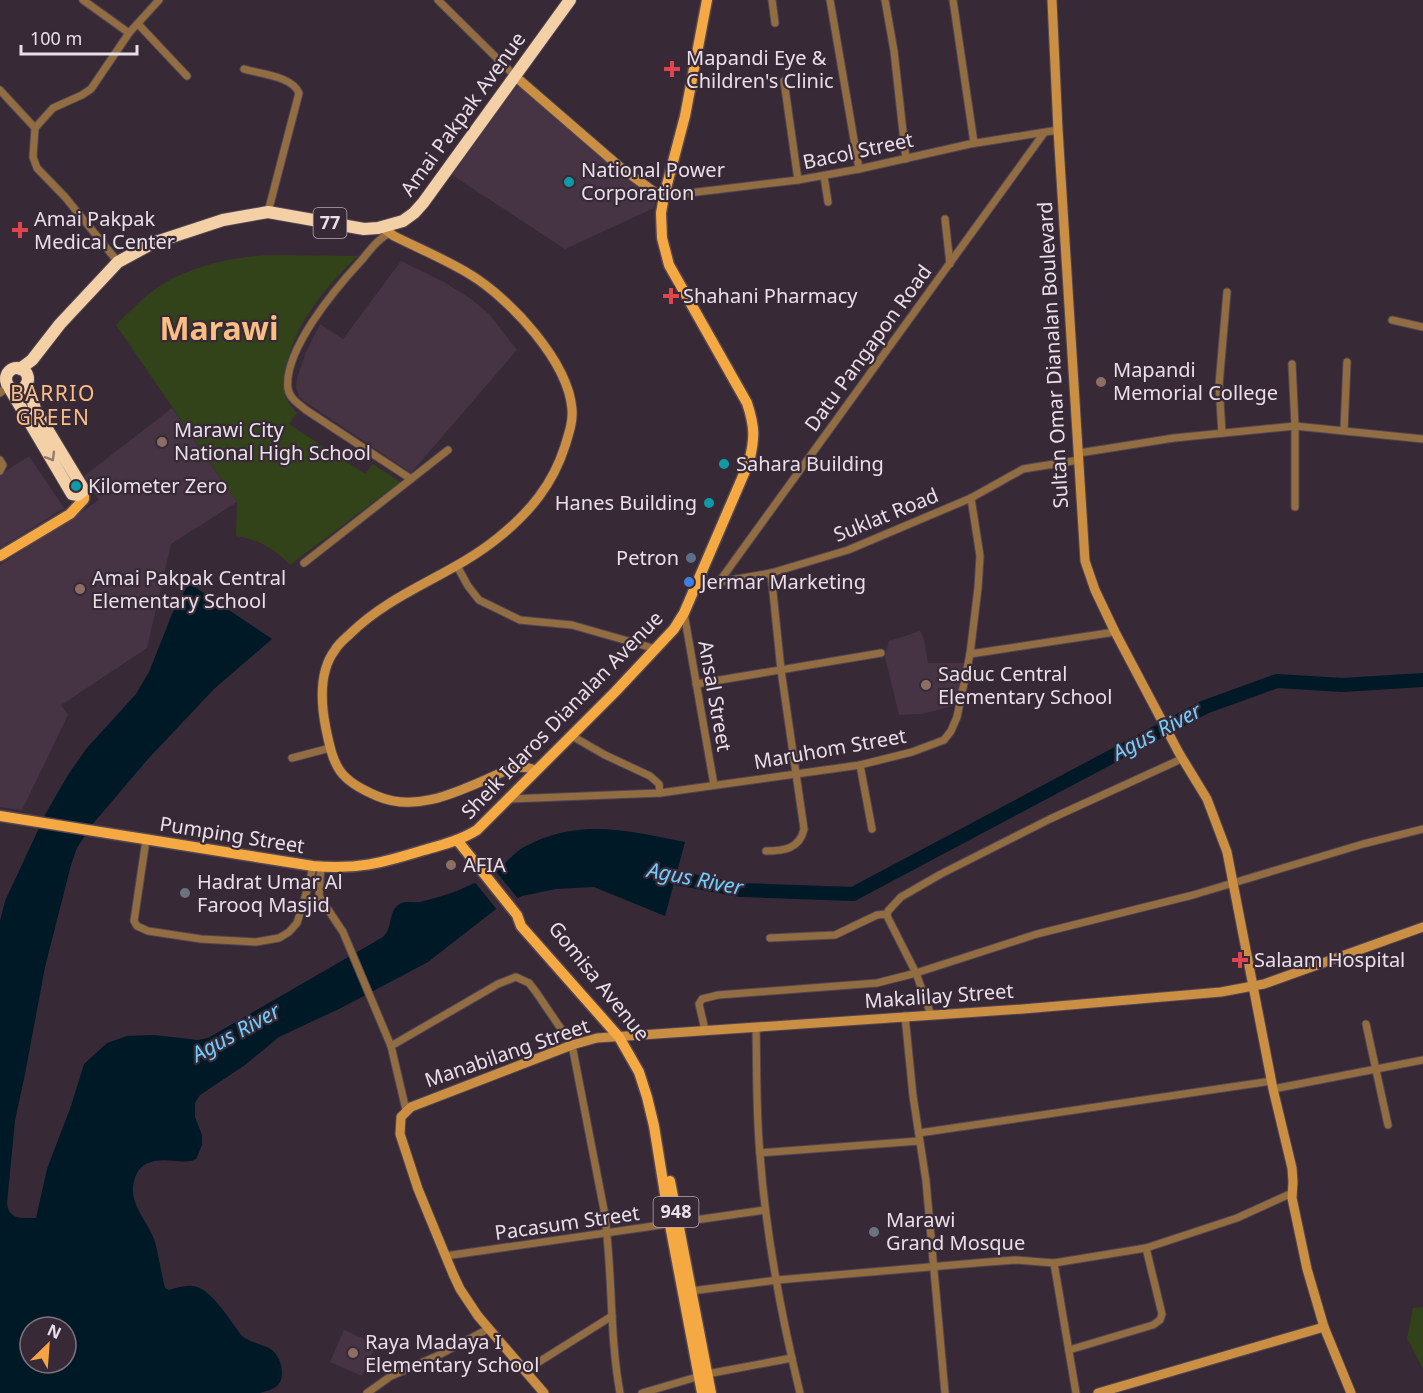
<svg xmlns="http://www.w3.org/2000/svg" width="1423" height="1393" font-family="'Noto Sans',sans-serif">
<rect width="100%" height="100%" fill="#382937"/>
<!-- built -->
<g fill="#463445">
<polygon points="519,83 610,165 657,199 654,208 565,249 452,175"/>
<polygon points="401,261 444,282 471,299 489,314 517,350 411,473 304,401 299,396 296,387 297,378 306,352 320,324 343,339"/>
<polygon points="172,408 237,502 171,544 147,648 61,705 68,715 22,810 0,807 0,565 99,500 83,477"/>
<polygon points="29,456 64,508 0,548 0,475"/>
<polygon points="920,631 924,639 928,663 964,663 954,706 921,714 899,715 885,657 889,641"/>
<polygon points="344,1330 376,1344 362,1376 330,1362"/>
</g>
<!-- green -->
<g fill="#324219">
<path d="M268,255L358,256C326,287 299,318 287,362C281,383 282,398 297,413L289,424L365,474L373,464L400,482L290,565C274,548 259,540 236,536L237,502L116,325C126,315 136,305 146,296C181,268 224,258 268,255Z"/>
<polygon points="1423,1307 1423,1369 1407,1338 1413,1308"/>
</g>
<!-- water -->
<path fill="#001926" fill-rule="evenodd" d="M189,583L272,639L214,689L148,759L91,826L77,848L71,865L45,967L26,1069L15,1121L7,1203C9,1220 21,1218 36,1218L47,1169L71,1106L84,1064L107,1043L127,1036L154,1035L198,1040L208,1038L383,937C393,928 388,913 398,905C405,900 412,903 420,902C436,898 454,893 468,886C479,882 490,874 500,867C508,861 515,852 524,847C579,817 629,831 685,842L665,916L594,887L556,889L522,896L496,909L428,962L343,1007L279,1037L245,1065L200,1095L195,1103V1117L202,1135V1145L196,1159C184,1166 163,1155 146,1164C140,1167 137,1172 135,1178C126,1203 148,1220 155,1242C159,1257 161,1273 165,1288L169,1290C176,1288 185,1285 192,1286C211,1287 231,1322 242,1336C251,1343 263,1344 272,1350C281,1357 286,1376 278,1385C273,1390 266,1391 260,1393H0V921L5,901L46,813L68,775L86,749L136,694L149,672L172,614ZM30,1327H66V1363H30Z"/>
<!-- pier -->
<polygon fill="#382937" points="493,868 520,901 498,911 473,880"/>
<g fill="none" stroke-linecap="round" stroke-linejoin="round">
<!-- river -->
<polyline stroke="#001926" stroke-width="14" points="660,875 741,890 853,894 1205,707 1277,681 1342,685 1423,680"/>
<defs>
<g id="street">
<polyline points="83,0 129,33"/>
<polyline points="438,0 516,77"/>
<polyline points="772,0 775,23"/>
<polyline points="830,0 859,169"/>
<polyline points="885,0 894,51 906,159"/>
<polyline points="953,0 974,143"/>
<polyline points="138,24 187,76"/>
<path d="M244,69C260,74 292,76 299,93L268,212"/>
<polyline points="784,81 798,180"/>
<polyline points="0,90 35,128"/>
<polyline points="824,176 828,202"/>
<polyline points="664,196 798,180 859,169 970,144 1058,130"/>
<polyline points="945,219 950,264"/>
<path d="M390,233C377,239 369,252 360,262C335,289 283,351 288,389C290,399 299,404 306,410L411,479"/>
<polyline points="118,262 65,197 37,168 33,157 35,128 53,108 82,95 91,89 129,33 159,0"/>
<polyline points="1392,320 1423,327"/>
<polyline points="1292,364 1295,426 1295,507"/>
<polyline points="0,393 8,386"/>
<polyline points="1344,430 1347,362"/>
<polyline points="1222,433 1219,385 1227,292"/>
<polyline points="1079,453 1174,438 1295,426 1423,439"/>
<polyline points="0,460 3,465 0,471"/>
<polyline points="304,563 448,450"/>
<polyline points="457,566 468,586 479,600 520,620 572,625 656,649"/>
<polyline points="699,581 719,582 771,573 848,550 971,498 1023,469 1079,460"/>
<polyline points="719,582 1044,133"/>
<polyline points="684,613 714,785"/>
<polyline points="970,654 1115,632"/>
<polyline points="696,684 881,653"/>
<polyline points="572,736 605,755 650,776 659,784 660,793"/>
<polyline points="292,758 330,748"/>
<polyline points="860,765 872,829"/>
<polyline points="509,799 660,793 796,774 860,765 912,752 944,740 951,731 957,717 970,654 978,588 980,556 971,498"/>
<polyline points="146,840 134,921 137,926 148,931 201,939 256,942 279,938 289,932 297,923 309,884 313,866"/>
<path d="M766,851C783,851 800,849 804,829L781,670L771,573"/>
<polyline points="321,866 319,896 343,932 391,1046 406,1110"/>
<polyline points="770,938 835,935 877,915 887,914"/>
<polyline points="931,1015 916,973 1037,934 1193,895 1363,844 1423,829"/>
<polyline points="905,1016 913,1096 926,1181 945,1393"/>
<polyline points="1366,1024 1388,1125"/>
<path d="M756,1027C757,1070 756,1113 760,1155C766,1235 781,1315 800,1393"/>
<polyline points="705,1030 699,1004 702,999 718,995 877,983 916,973 887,916 888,911 901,897 941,874 1050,819 1177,761"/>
<path d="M391,1046L498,984L516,977L529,983L536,992L572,1045L604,1210C613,1270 609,1333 620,1393"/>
<polyline points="1273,1089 1423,1060"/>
<polyline points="919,1133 1272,1081"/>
<polyline points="760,1153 919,1141"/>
<polyline points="445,1256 765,1210"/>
<polyline points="1054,1263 1076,1393"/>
<polyline points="691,1291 777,1280 988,1262 1016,1260 1054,1263 1146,1248 1237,1218 1292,1193"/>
<polyline points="1069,1350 1153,1325 1160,1320 1162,1314 1146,1248"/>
<polyline points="526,1370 612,1316"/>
<polyline points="367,1393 391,1376 437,1356 488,1329"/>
<polyline points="642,1393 707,1374 792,1358"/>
</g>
<g id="secondary">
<polyline points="1052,0 1058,130 1085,561 1095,590 1115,632 1179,753 1207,799 1227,852 1273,1089 1292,1168 1293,1182 1292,1198 1307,1269 1324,1327 1351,1393"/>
<polyline points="516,77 620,167 653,191 664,196"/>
<path d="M383,228L394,236C420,249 447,260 471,275C510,299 568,361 572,409C573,422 569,433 565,446C553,484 530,512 499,537C453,575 394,591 351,633C346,638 339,643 335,650C319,671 321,704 326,729C334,768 339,780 377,796C414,812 453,794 487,779C506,771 516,763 536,770"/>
<polyline points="544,1393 478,1316 460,1289 453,1274 418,1189 400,1134 401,1117 411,1107 572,1045 597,1038 1023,1009 1221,992 1264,984 1423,927"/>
<polyline points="1098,1393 1324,1327"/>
</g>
<g id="primary">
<polyline points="0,556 70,514 84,499 84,490"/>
<path d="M0,816L313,866C357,870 382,863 424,850C442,845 461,840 477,830L615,692L674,629L684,613L749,462C755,438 755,427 747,403L669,265L662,238L661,213L664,196L685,116L707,0"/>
<polyline points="457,840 517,915 521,926 619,1037 639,1072 647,1097 654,1126 670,1225 702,1393"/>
<polyline points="670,1181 711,1393"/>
</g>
<g id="highway">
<circle cx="17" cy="379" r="11"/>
<polyline points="20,369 32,360 60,324 118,262 153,243 223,220 268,212 364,229 378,228 403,221 414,213 423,203 570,0"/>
<polyline points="10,389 72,494 78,495 84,490 35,409 27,383"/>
</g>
</defs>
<!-- street casing -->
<use href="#street" stroke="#544653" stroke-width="9"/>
<!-- secondary casing -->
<use href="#secondary" stroke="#544653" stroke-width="11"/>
<!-- primary casing -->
<use href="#primary" stroke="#544653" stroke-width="13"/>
<!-- highway casing -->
<use href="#highway" stroke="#544653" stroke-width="14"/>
<!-- street -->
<use href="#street" stroke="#926d41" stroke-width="7"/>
<!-- secondary -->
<use href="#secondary" stroke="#ca8f43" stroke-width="9"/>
<!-- primary -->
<use href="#primary" stroke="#f5a942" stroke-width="10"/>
<!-- highway -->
<use href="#highway" stroke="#f4d0a6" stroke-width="12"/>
</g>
<!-- one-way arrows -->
<defs><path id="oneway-chevron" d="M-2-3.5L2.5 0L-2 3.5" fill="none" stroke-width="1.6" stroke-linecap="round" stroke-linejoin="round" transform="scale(1.5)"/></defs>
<use stroke="#967c6e" href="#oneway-chevron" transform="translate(51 457) rotate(59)"/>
<!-- markers -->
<g fill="#e0444e" stroke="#382937" stroke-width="2">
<path d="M669 60h6v6h6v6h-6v6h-6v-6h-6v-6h6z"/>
<path d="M17 221h6v6h6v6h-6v6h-6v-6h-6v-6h6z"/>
<path d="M668 287h6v6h6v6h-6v6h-6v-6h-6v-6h6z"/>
<path d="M1237 951h6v6h6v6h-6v6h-6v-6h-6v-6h6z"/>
</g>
<g fill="#0f9aa8" stroke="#382937" stroke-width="2">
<circle cx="569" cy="182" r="6"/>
<circle cx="724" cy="464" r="6"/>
<circle cx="76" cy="486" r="6"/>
<circle cx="709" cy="503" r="6"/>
</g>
<g fill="#8d6e63" stroke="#382937" stroke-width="2">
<circle cx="1101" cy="382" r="6"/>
<circle cx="162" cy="442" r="6"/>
<circle cx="80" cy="589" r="6"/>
<circle cx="926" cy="685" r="6"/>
<circle cx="451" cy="865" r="6"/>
<circle cx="353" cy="1353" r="6"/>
</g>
<circle fill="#5c6f8a" stroke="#382937" stroke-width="2" cx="691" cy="558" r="6"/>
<circle fill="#3f7fe0" stroke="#382937" stroke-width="2" cx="689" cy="582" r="6"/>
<g fill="#6b7280" stroke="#382937" stroke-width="2">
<circle cx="185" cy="893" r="6"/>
<circle cx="874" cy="1232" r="6"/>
</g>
<g text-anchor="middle" stroke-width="4.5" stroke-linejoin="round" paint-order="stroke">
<!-- shield labels -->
<g fill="#382937" stroke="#b4a8b3" stroke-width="1.5">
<rect x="313.5" y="208" width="33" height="30" rx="4.5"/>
<rect x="653.5" y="1197" width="45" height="30" rx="4.5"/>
</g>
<g font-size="18" font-weight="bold" fill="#e9dfe8">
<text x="330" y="229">77</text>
<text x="676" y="1218">948</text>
</g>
<!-- poi labels -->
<g font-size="20" fill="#e9dfe8" stroke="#382937" text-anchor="start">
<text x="686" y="65">Mapandi Eye &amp;<tspan x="686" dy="23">Children's Clinic</tspan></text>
<text x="581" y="177">National Power<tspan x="581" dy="23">Corporation</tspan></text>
<text x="34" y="226">Amai Pakpak<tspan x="34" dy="23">Medical Center</tspan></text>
<text x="683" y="303">Shahani Pharmacy</text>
<text x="1113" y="377">Mapandi<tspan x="1113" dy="23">Memorial College</tspan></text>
<text x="174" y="437">Marawi City<tspan x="174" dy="23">National High School</tspan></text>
<text x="736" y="471">Sahara Building</text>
<text x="88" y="493">Kilometer Zero</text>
<text x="697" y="510" text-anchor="end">Hanes Building</text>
<text x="679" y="565" text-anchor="end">Petron</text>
<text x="92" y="585">Amai Pakpak Central<tspan x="92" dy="23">Elementary School</tspan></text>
<text x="701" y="589">Jermar Marketing</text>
<text x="938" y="681">Saduc Central<tspan x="938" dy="23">Elementary School</tspan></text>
<text x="463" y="872">AFIA</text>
<text x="197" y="889">Hadrat Umar Al<tspan x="197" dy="23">Farooq Masjid</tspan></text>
<text x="1254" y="967">Salaam Hospital</text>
<text x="886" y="1227">Marawi<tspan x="886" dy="23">Grand Mosque</tspan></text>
<text x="365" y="1349">Raya Madaya I<tspan x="365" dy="23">Elementary School</tspan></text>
</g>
<!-- street labels -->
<g font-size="20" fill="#e9dfe8" stroke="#382937">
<text transform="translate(463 114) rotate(-54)" y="7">Amai Pakpak Avenue</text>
<text transform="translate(858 151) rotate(-12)" y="7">Bacol Street</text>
<text transform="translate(868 348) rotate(-54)" y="7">Datu Pangapon Road</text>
<text transform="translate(1053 355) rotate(-93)" y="7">Sultan Omar Dianalan Boulevard</text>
<text transform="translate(886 515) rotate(-22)" y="7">Suklat Road</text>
<text transform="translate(715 696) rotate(80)" y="7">Ansal Street</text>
<text transform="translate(562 715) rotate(-46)" y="7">Sheik Idaros Dianalan Avenue</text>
<text transform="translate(830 749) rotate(-10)" y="7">Maruhom Street</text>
<text transform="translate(232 835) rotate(9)" y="7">Pumping Street</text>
<text transform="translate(599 981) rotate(51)" y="7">Gomisa Avenue</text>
<text transform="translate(939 996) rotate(-4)" y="7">Makalilay Street</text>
<text transform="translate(507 1053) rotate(-19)" y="7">Manabilang Street</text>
<text transform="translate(567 1223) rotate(-8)" y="7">Pacasum Street</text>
</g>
<!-- neighbourhood labels -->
<g font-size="21" letter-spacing="1.5" fill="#f8be84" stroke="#382937">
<text x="53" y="401">BARRIO<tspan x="53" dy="24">GREEN</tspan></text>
</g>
<!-- water labels -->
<g font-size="21" font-style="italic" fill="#6ecefd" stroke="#382937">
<text transform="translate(1157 732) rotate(-28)" y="7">Agus River</text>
<text transform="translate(695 879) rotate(11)" y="7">Agus River</text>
<text transform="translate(236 1033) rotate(-29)" y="7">Agus River</text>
</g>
<!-- town labels -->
<g font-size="32" font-weight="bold" fill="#f8be84" stroke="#382937">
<text x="219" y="340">Marawi</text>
</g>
</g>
<!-- north arrow -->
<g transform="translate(48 1345) rotate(25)"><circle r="28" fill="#382937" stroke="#7f727e" stroke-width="1.5"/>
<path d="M0-4.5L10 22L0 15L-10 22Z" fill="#f5a345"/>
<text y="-9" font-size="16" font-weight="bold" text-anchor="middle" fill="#e9dfe8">N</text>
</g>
<!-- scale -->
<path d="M21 45v9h116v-9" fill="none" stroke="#e9dfe8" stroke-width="3"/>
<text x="30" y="45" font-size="18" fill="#e9dfe8" stroke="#382937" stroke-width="4.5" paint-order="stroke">100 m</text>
</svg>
